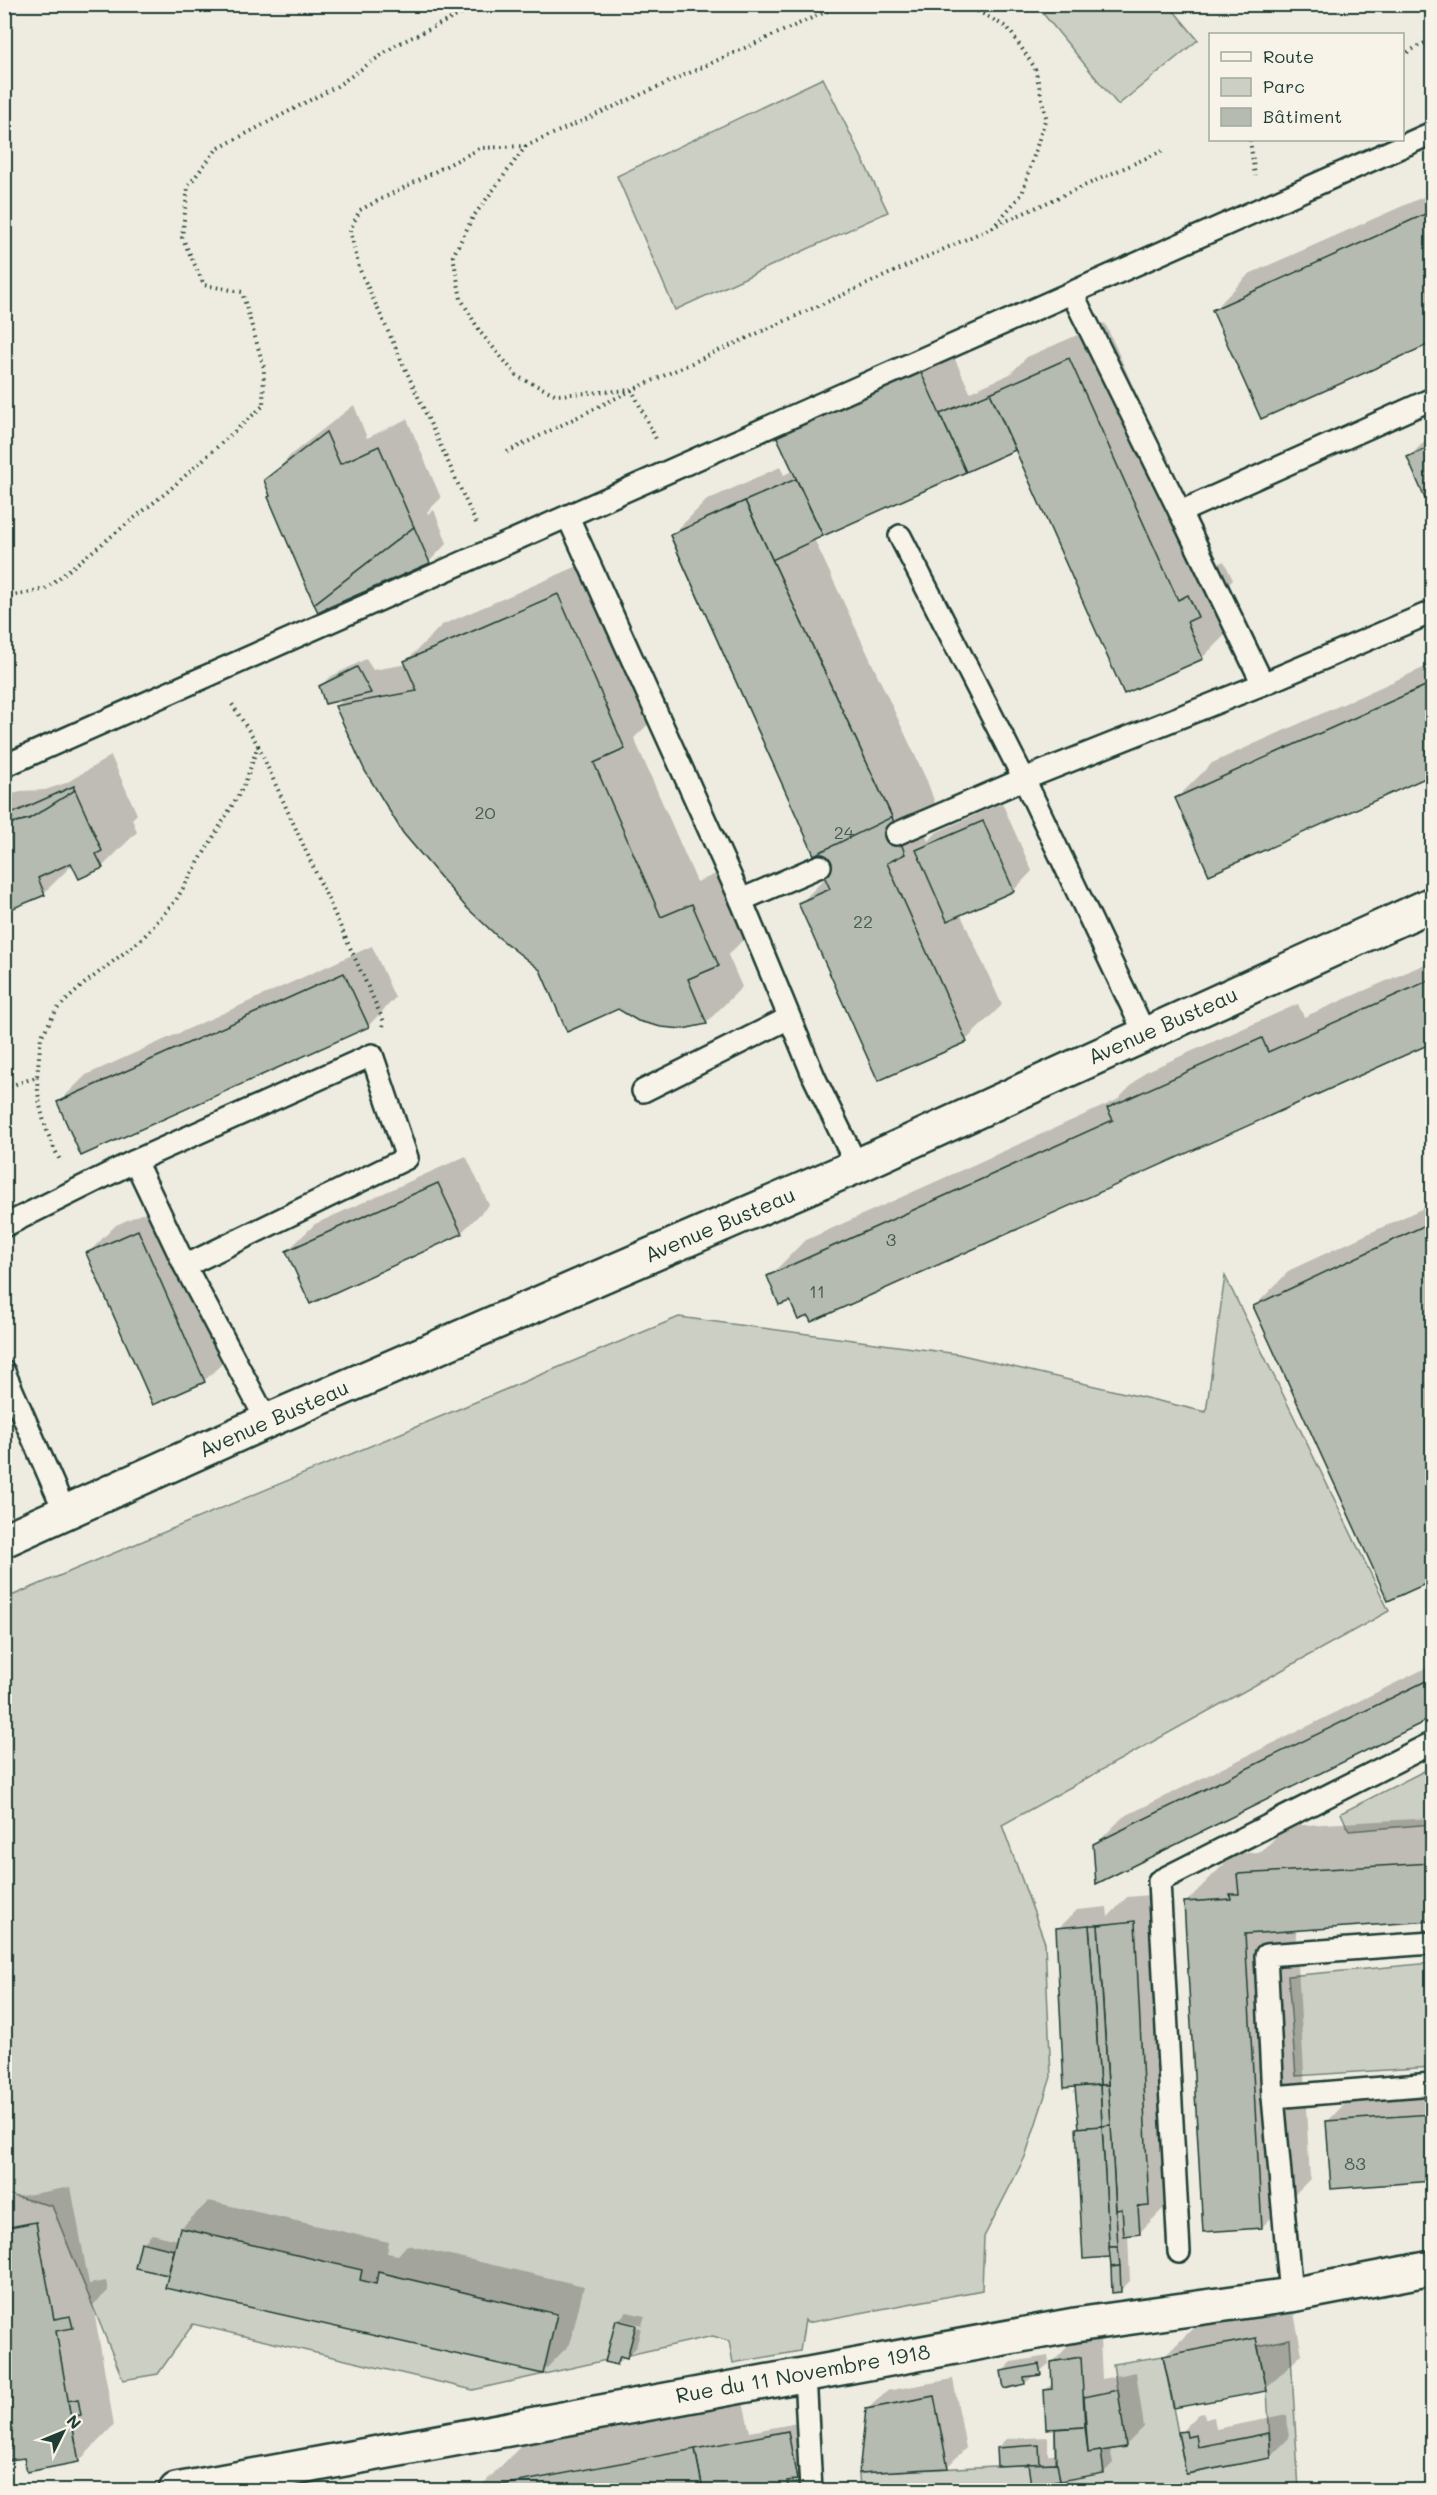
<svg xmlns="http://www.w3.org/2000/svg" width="1437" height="2495" font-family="Mali,sans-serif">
<rect width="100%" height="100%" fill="#eeece1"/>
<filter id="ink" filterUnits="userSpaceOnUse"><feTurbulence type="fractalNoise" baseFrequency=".0167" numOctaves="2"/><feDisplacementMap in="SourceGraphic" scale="12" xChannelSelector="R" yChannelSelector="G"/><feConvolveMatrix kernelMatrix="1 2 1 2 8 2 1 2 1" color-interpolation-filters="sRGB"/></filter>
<g filter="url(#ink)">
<!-- green -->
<g fill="#cccfc4" stroke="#76867c" stroke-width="1.5">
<polygon points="1036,5 1169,5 1198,40 1118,105"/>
<polygon points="823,78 888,212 675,310 617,176"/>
<polygon points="1225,1276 1389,1611 1002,1825 1045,1943 1051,2077 1025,2157 984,2237 982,2290 807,2323 805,2320 800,2351 733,2363 729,2341 713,2336 473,2390 193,2324 158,2374 123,2380 52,2206 5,2194 4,1599 679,1317 958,1354 1206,1412"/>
<polygon points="1432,1767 1432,1824 1349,1831 1341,1813"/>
<polygon points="1432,1963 1432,2067 1296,2076 1288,1976"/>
<polygon points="1290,2339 1299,2490 860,2490 859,2473 1055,2463 1055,2429 1085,2427 1089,2453 1126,2447 1113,2364 1163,2356 1186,2474 1271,2458 1267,2391 1258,2346"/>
</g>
<!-- shadow -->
<g fill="#0003">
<polygon points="1432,193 1432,341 1262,418 1214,310 1249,274"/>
<polygon points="1105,323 1213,566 1224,561 1233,580 1224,589 1238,622 1202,658 1016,448 814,539 927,781 940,817 925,833 928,841 937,832 1002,803 1032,871 1014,890 960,913 1002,1005 966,1040 800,904 826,877 672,535 707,500 780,467 784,475 794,470 947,342 970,392 1010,374 1027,357"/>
<polygon points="354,405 367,438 407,419 441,498 427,512 428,514 434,510 447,543 429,562 272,495 266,481 293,453"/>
<polygon points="1432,434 1432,511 1409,457"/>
<polygon points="594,559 660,713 634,738 697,882 728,869 754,929 728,955 742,987 706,1023 683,1027 337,706 346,697 321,686 330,677 366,659 373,670 408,664 406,661 442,625"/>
<polygon points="1432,664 1432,773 1210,873 1177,798 1212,763"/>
<polygon points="111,756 137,814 132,819 137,832 102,867 73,864 44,893 4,911 4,798 20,791 45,790 66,783"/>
<polygon points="372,946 395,998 368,1026 59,1102 86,1075"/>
<polygon points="1432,961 1432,1041 812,1320 808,1314 769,1277 804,1241 1117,1100 1145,1072 1298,1004 1304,1017"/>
<polygon points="466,1156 489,1205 461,1233 287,1251 315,1224"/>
<polygon points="166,1203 232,1354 204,1381 88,1253 116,1225"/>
<polygon points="1432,1204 1432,1579 1389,1599 1255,1306 1290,1270"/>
<polygon points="1432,1665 1432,1716 1097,1882 1095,1845 1123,1817"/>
<polygon points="1432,1818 1432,1920 1296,1929 1310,2179 1262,2227 1186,1902 1234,1854 1261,1852 1287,1826"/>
<polygon points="1162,1894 1167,2205 1139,2233 1128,2234 1130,2281 1121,2290 1077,2128 1080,2126 1058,1929 1077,1910 1107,1907 1108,1917 1127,1897"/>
<polygon points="1432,2097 1432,2180 1332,2187 1328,2121 1346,2102"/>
<polygon points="71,2187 89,2284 106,2281 108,2291 93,2305 114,2425 79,2461 26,2456 4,2460 4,2199"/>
<polygon points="209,2201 389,2242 387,2253 398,2255 407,2245 584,2286 570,2344 543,2372 137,2267 143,2243 152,2234 178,2240 181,2228"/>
<polygon points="1292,2303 1302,2354 1266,2389 1165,2356 1201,2320"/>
<polygon points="627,2312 645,2316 642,2325 622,2320 622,2323 641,2328 636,2348 617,2364 617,2321"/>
<polygon points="1100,2339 1102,2379 1136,2372 1144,2427 1125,2446 1110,2448 1113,2463 1104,2472 1029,2463 997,2448 1006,2439 1048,2437 1048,2455 1057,2455 1057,2429 1059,2427 1045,2391 1053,2383 1053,2362 1071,2343"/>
<polygon points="1048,2356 1049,2364 1025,2383 1003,2371 1012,2362"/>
<polygon points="953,2379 966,2448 947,2467 867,2410 886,2391"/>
<polygon points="743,2402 750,2432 797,2423 806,2469 797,2478 799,2490 477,2490 525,2442"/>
<polygon points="1204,2413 1205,2419 1214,2417 1216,2429 1287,2415 1289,2438 1270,2457 1187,2472 1180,2433 1199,2414"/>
</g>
<!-- building -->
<g fill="#b5bbb0" stroke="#1f3d34" stroke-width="1.5">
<polygon points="1432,211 1432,343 1261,419 1212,310"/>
<polygon points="1069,358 1178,600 1188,595 1198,617 1187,622 1203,659 1124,694 990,393"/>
<polygon points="919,368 966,472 823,536 775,433"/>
<polygon points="990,393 1015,450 966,472 940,414"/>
<polygon points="326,432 340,464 379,446 414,527 314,604 268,497 270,496 264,480"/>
<polygon points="1432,446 1432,515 1407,457"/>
<polygon points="796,479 823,536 772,560 745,501"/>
<polygon points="745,501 892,817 905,854 887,863 967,1042 878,1081 798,903 830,889 670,535"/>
<polygon points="745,501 892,817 814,855 670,535"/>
<polygon points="414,527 430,563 318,612 314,604"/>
<polygon points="558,594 625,749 594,763 661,917 692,904 719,966 688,979 707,1024 683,1029 661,1027 638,1021 618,1009 567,1032 540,970 498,937 465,906 403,833 365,771 335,706 417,691 404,661"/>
<polygon points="357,667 371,693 325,704 319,686"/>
<polygon points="1432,683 1432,775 1209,875 1175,798"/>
<polygon points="74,786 74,792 45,810 29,819 4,825 4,817"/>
<polygon points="75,790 102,851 96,854 103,868 79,879 71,863 38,878 45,895 4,912 4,825 29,819"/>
<polygon points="983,821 1014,891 947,921 916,850"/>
<polygon points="344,973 369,1027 81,1156 57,1102"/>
<polygon points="1432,979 1432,1043 811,1322 808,1316 798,1320 790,1301 779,1305 767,1276 1113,1120 1107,1108 1262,1038 1268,1052"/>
<polygon points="438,1183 462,1234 310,1304 286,1251"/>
<polygon points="1432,1222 1432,1581 1388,1601 1253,1306"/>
<polygon points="138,1230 205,1382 153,1405 86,1253"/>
<polygon points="1432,1678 1432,1718 1096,1884 1093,1844"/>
<polygon points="1432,1863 1432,1921 1245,1934 1262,2228 1203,2232 1184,1902 1231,1899 1230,1894 1239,1894 1237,1874"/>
<polygon points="1135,1921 1149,2206 1138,2207 1140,2234 1124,2236 1122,2209 1116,2210 1098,1925"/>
<polygon points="1089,1925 1098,1925 1108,2085 1100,2085"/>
<polygon points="1089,1925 1100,2085 1064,2088 1056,1928"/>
<polygon points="1100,2085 1108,2085 1111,2125 1102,2126"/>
<polygon points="1100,2085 1102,2126 1079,2128 1075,2087"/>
<polygon points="1432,2114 1432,2181 1331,2189 1326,2121"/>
<polygon points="1111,2125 1118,2247 1109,2247 1102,2126"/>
<polygon points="1102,2126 1110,2257 1083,2259 1076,2128"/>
<polygon points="36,2222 54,2319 70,2316 73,2328 56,2331 79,2462 27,2472 24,2458 4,2461 4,2228"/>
<polygon points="180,2228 362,2270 360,2280 376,2284 378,2272 557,2314 543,2374 165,2288"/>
<polygon points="141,2242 174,2250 168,2275 135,2268"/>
<polygon points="1109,2247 1118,2247 1120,2266 1111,2267"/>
<polygon points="1120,2266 1121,2292 1112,2293 1111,2267"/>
<polygon points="616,2320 636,2325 627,2358 620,2356 617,2365 605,2362"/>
<polygon points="1256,2338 1267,2391 1174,2408 1163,2356"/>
<polygon points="1081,2357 1085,2427 1046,2429 1044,2390 1052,2389 1051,2362"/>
<polygon points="1039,2364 1041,2375 1024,2377 1025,2384 1004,2389 1001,2371"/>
<polygon points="1118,2390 1126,2447 1088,2453 1084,2397"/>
<polygon points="934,2396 948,2468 859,2473 866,2409"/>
<polygon points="78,2399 81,2415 71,2417 68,2401"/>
<polygon points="1085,2427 1088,2453 1101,2451 1104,2473 1060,2481 1056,2463 1055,2429"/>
<polygon points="788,2431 797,2480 787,2481 789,2490 703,2490 695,2449"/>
<polygon points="1186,2431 1187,2437 1196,2435 1198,2447 1269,2433 1271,2458 1186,2474 1178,2432"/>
<polygon points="1039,2445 1040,2464 997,2466 996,2448"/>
<polygon points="695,2449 703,2490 475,2490"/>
<polygon points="1057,2463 1060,2481 1031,2485 1028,2464"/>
</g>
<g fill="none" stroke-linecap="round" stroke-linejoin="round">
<defs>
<g id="service">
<polyline points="1072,293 1180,512 1432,399"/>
<polyline points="568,517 741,900 814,1077 857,1166"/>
<polyline points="900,536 1024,779 1263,684 1180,512"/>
<polyline points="1263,684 1432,612"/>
<polyline points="4,766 1432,133"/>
<polyline points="896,834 1024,779 1145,1034"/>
<polyline points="741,900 820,866"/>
<polyline points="643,1091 789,1018"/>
<polyline points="4,1226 135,1161 372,1055 407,1158 185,1266 135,1161"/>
<polyline points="185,1266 267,1421"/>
<polyline points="4,1372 65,1512"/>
<polyline points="1273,2097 1432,2084"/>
<polyline points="1179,2252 1159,1881 1432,1743"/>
<polyline points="1291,2295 1273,2097 1266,1955 1432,1943"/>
<polyline points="805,2374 811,2490"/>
</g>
<g id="minor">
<polyline points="4,1540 267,1421 857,1166 1432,904"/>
<polyline points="176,2490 1075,2325 1291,2295 1432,2268"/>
</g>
</defs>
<!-- service casing -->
<use href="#service" stroke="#1f3d34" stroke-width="26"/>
<!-- minor casing -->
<use href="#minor" stroke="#1f3d34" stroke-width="38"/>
<!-- path -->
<g stroke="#1f3d34" stroke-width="4" stroke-dasharray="1.5 4.5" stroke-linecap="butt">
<polyline points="1402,55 1432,39"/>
<polyline points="1250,140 1255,176"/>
<polyline points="526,146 473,217 453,256 461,299 480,332 518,377 557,395 632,390 993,227 1022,194 1046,117 1035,68 1008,28 965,4"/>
<polyline points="997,225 1162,151"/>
<polyline points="507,452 632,390 657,441"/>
<polyline points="476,523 359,268 350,230 360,210 481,148 526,146 843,4"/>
<polyline points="4,598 45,589 167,492 263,406 264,368 242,292 204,285 182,237 188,186 217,149 337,86 396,45 482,4"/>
<polyline points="258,746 384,1022 383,1026"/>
<path d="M37,1077C38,1108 46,1134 61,1162"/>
<polyline points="4,1088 37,1077 41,1037 57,1009 84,984 142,939 176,900 245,784 258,745 230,701"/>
</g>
<!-- service -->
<use href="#service" stroke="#f7f3e8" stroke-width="21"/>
<!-- minor -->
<use href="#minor" stroke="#f7f3e8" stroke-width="33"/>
</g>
</g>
<g text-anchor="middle" stroke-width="6" stroke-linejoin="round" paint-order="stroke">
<!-- number labels -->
<g font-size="18" fill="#445c53">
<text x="485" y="819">20</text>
<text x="844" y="839">24</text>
<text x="863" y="928">22</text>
<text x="891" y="1246">3</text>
<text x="817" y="1298">11</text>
<text x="1355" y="2170">83</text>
</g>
<!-- street labels -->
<g font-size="21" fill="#1f3d34" stroke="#f7f3e8">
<text transform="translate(1163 1026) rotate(-24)" y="7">Avenue Busteau</text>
<text transform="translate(720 1225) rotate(-23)" y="7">Avenue Busteau</text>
<text transform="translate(274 1419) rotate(-24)" y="7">Avenue Busteau</text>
<text transform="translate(803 2374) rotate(-10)" y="7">Rue du 11 Novembre 1918</text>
</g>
</g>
<!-- margin -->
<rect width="1437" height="2495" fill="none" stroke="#f7f3e8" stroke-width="24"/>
<rect x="12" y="12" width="1413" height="2471" fill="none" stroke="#1f3d34" stroke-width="2" filter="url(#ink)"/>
<!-- legend -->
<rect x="1209" y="33" width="195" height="108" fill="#f7f3e8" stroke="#a1aaa0" stroke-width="1.5"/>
<rect x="1221" y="52" width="30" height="9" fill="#f7f3e8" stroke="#a1aaa0" stroke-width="1.5"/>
<text x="1263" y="63" font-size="18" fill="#1f3d34">Route</text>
<rect x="1221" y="78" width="30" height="18" fill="#cccfc4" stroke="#a1aaa0" stroke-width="1.5"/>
<text x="1263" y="93" font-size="18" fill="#1f3d34">Parc</text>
<rect x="1221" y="108" width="30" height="18" fill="#b5bbb0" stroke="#a1aaa0" stroke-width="1.5"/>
<text x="1263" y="123" font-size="18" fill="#1f3d34">Bâtiment</text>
<!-- north arrow -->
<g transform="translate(63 2432) rotate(47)" stroke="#f7f3e8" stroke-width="4.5" paint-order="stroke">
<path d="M0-4.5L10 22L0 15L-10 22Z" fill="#1f3d34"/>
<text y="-9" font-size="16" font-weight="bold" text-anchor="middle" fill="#1f3d34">N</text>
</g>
</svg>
